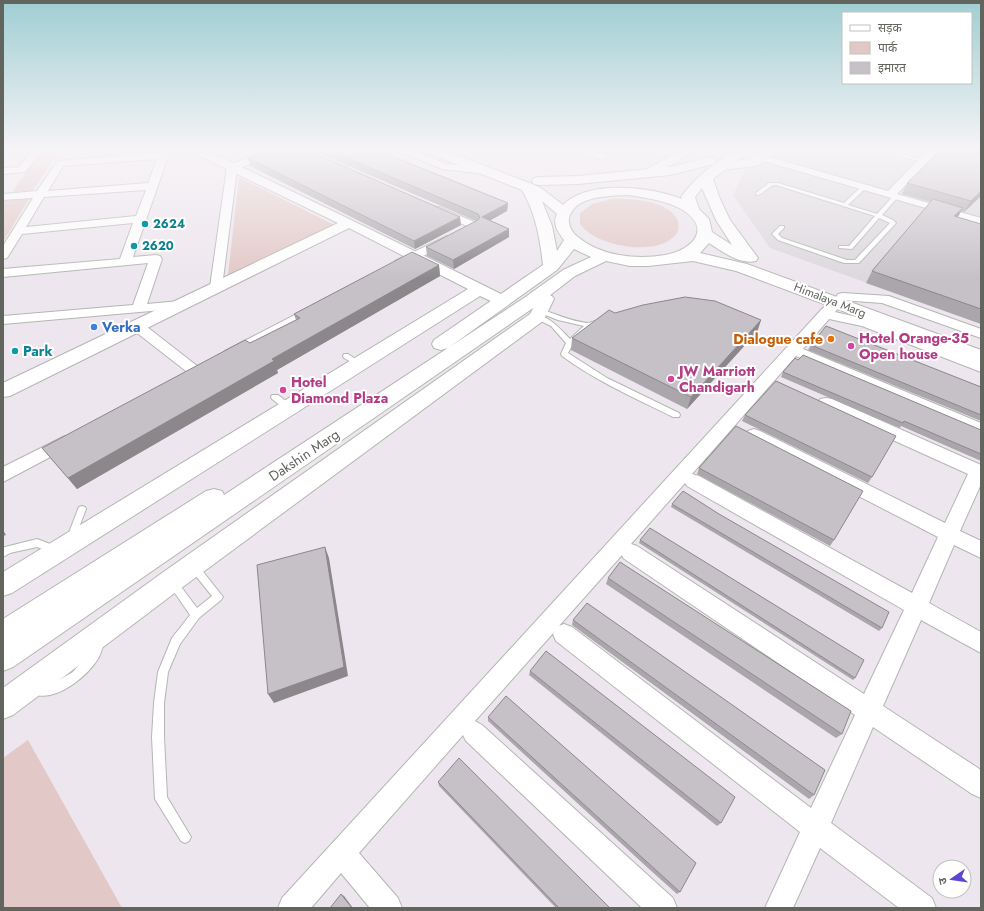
<svg xmlns="http://www.w3.org/2000/svg" width="984" height="911" font-family="Jost,'Noto Sans Devanagari',sans-serif">
<rect width="100%" height="100%" fill="#ede6ee"/>
<!-- industrial -->
<polygon fill="#dcd8dd" points="770,151 981,151 981,324 770,248 733,195 745,170"/>
<!-- green -->
<g fill="#e2c8c6">
<polygon points="41,151 59,151 33,190 12,192"/>
<polygon points="239,177 334,225 228,275"/>
<polygon points="29,199 3,242 3,201"/>
<path d="M611,199C630,198 669,200 678,221C679,225 679,229 677,233C659,258 596,247 580,224V213L592,204Z"/>
<polygon points="28,740 122,908 3,908 3,758"/>
</g>
<g fill="none" stroke-linecap="round" stroke-linejoin="round">
<defs>
<g id="service">
<polygon points="404,151 408,152 393,158 389,157"/>
<polygon points="888,151 892,151 926,161 922,162 888,153"/>
<path d="M769,183H778L844,203L862,186H866V188L848,205L877,214L894,195H898V197L882,215L893,220L896,223L859,263H844L778,240L772,234L780,226H784V228L778,234L782,238L847,260H855L890,223L879,218L852,249L839,248V246H849L875,216L776,185C768,185 764,195 756,195V193Z"/>
<path d="M540,309C556,314 570,321 587,323C592,323 597,319 602,320V322C586,329 575,338 568,353L607,378L679,413L680,415L679,417H673C635,398 596,381 562,356L561,354L566,343L551,326L535,318V316C548,314 561,330 570,339L584,326L558,320L538,312L537,311Z"/>
<polygon points="344,354 348,354 363,364 362,366 358,366 344,358 343,356"/>
<polygon points="272,395 278,395 292,406 293,408 292,410 286,410 272,399 271,397"/>
<polygon points="82,506 85,507 86,509 75,538 74,541 71,542 68,541 67,538 78,509 79,507"/>
<polygon points="37,539 58,547 60,550 58,553 55,554 37,547 10,553 3,557 3,548 5,547"/>
<polygon points="194,563 197,564 223,597 221,600 199,618 180,644 168,672 164,703 164,737 167,797 191,837 189,841 185,843 181,841 155,799 152,737 154,703 158,672 172,638 190,615 168,583 170,580 173,579 176,580 197,608 212,596 191,570 189,567 191,564"/>
<path d="M99,637L103,639L104,642C103,647 101,652 99,657C89,675 56,703 33,694L32,690L33,686L37,685L52,684L73,672L91,651L95,639Z"/>
</g>
<g id="minor">
<polygon points="32,151 42,151 25,172 3,174 3,168 19,167"/>
<path d="M160,151H170L133,257L156,255L160,256L162,259L147,304L180,301L185,302L187,305L185,308L3,324V316L133,305L148,263L3,277V269L120,259L133,223L22,234L7,258L3,259V246L33,198L3,200V194L37,191L57,161L159,153ZM157,159L148,183L48,191L63,166ZM146,190L136,216L26,227L44,197Z"/>
<polygon points="267,151 282,151 280,153 237,169 222,287 221,290 211,290 210,287 227,167 229,165"/>
<polygon points="399,151 413,151 447,164 486,168 491,171 486,174 442,169"/>
<path d="M580,151C590,151 601,150 608,157L603,160L582,153Z"/>
<polygon points="927,151 938,151 897,194 981,218 981,224 760,160 758,158 763,155 766,156 888,191"/>
<polygon points="439,207 477,223 479,225 477,227 469,227 435,212 434,210 435,208"/>
<polygon points="447,236 451,237 453,239 451,241 403,267 395,267 393,264 395,261"/>
<path d="M843,293L889,296L981,329V338L882,303L841,300L843,303L835,312L870,320L981,362V372L862,326L829,319L803,349L981,423V436L796,356L692,474L699,476L912,593L938,537L748,439L746,435L748,431L754,429L760,431L945,523L968,474L820,407L818,403L820,399L826,398L832,399L981,465V484L960,531L981,541V558L954,545L929,603L981,632V653L921,620L883,706L981,770V798L972,794L873,727L831,823L932,898L936,908H899L820,848L793,908H765L800,832L556,641L553,634L555,631L475,721L482,725L673,898L677,908H642L466,741L463,735L359,853L398,898L402,908H370L341,873L311,908H278L282,898L821,310L831,300H838L836,297L838,294ZM685,483L687,486L904,610L864,694L637,546L631,544ZM622,555L623,558L855,715L811,808L572,627L564,624L559,626Z"/>
<polygon points="316,304 321,305 323,308 321,311 235,357 230,359 225,357 223,354 225,351"/>
<polygon points="137,322 142,323 201,369 203,372 201,375 196,377 191,375 132,329 130,326 132,323"/>
<polygon points="65,436 71,438 73,442 71,446 3,482 3,467"/>
</g>
<g id="tertiary">
<path d="M192,151H208C309,199 409,248 509,298L511,301L509,304L503,306L497,304L480,296L12,593L3,596V572L468,289L349,228L10,396L3,397V383L338,223L194,153Z"/>
<polygon points="680,151 695,151 651,177 643,177 641,174 643,171"/>
<polygon points="764,151 778,151 759,165 755,166 722,170 718,169 716,166 718,163 722,162 752,159"/>
<polygon points="538,290 552,296 554,299 543,321 180,589 13,715 3,719 3,688 162,573 530,314 537,301 530,295 532,292"/>
</g>
<g id="secondary">
<path d="M429,151H446L532,184L541,188L563,205C588,179 652,187 682,199L681,197C694,179 714,162 733,152C738,150 744,151 749,151L713,179L720,199L730,220L758,258L756,261C740,265 721,251 709,243L700,253L747,264L981,350V363L736,271L693,261L648,266H630L606,261L575,276L536,306L13,667L3,671V619L206,491L214,489L222,491L224,495L524,298L563,270L591,257L574,249L557,270L448,348L441,350L434,348L432,344L434,340L543,265C540,239 536,214 522,190L431,154ZM702,188L716,220L732,245L712,232L709,219L699,209L695,197ZM628,195C646,198 665,200 681,209C713,228 693,250 665,255C637,260 600,256 578,237C572,233 568,225 569,218C575,195 610,196 628,195ZM542,201L557,214C552,224 558,232 564,240L557,251L552,226Z"/>
<polygon points="710,157 714,158 716,161 714,164 670,175 578,184 539,185 534,184 532,181 534,178 539,177 578,176 670,167"/>
</g>
</defs>
<!-- service casing -->
<use href="#service" stroke="#b3b7b1" stroke-width="2"/>
<!-- minor casing -->
<use href="#minor" stroke="#b3b7b1" stroke-width="2"/>
<!-- tertiary casing -->
<use href="#tertiary" stroke="#b3b7b1" stroke-width="2"/>
<!-- secondary casing -->
<use href="#secondary" stroke="#b3b7b1" stroke-width="2"/>
<!-- service -->
<use href="#service" fill="#fff" fill-rule="evenodd"/>
<!-- minor -->
<use href="#minor" fill="#fff" fill-rule="evenodd"/>
<!-- tertiary -->
<use href="#tertiary" fill="#fff" fill-rule="evenodd"/>
<!-- secondary -->
<use href="#secondary" fill="#fff" fill-rule="evenodd"/>
</g>
<!-- wall -->
<g fill="#aaa6ab">
<polygon points="314,151 379,151 508,203 507,211 490,220 509,229 509,237 454,269 427,256 426,247 476,221"/>
<polygon points="941,151 981,151 981,196 964,212 961,211 957,217 981,224 981,324 866,283 872,271 931,202 902,194 907,183"/>
<polygon points="248,158 461,225 415,249 250,166"/>
<polygon points="439,265 440,276 277,370 278,373 77,489 42,448 296,320 294,314"/>
<polygon points="615,313 761,320 757,332 687,409 571,350 572,338"/>
<polygon points="811,345 981,387 981,421 808,350"/>
<polygon points="783,372 981,430 981,461 901,426 900,428 781,377"/>
<polygon points="745,415 872,477 868,483 742,421"/>
<polygon points="699,468 834,540 830,546 697,474"/>
<polygon points="672,504 882,628 879,631 671,507"/>
<polygon points="640,540 855,678 853,680 639,543"/>
<polygon points="608,578 842,734 836,738 606,584"/>
<polygon points="573,620 814,795 809,799 572,625"/>
<polygon points="530,671 721,823 717,826 529,675"/>
<polygon points="488,717 680,892 677,894 649,869 488,721"/>
<polygon points="438,782 610,908 556,908 439,786"/>
</g>
<!-- shaded-wall -->
<g fill="#8b878b">
<polygon points="981,191 981,196 964,212 971,201"/>
<polygon points="508,203 507,211 482,225 482,217"/>
<polygon points="963,208 957,219 954,216"/>
<polygon points="460,217 461,225 415,249 414,241"/>
<polygon points="509,229 509,237 454,269 453,260"/>
<polygon points="439,265 440,276 277,370 278,373 77,489 68,478 272,359"/>
<polygon points="761,320 757,332 687,409 691,397"/>
<polygon points="3,530 6,535 3,536"/>
<polygon points="325,547 329,558 348,676 274,703 268,694"/>
<polygon points="341,894 344,896 353,908 352,908"/>
</g>
<!-- building -->
<g fill="#c6c1c7" stroke="#8b878b">
<polygon points="267,151 309,151 460,217 414,241 248,158"/>
<polygon points="330,151 379,151 508,203 482,217 509,229 453,260 426,247 478,220 480,217 478,214"/>
<polygon points="941,151 960,151 981,156 981,191 971,201 907,183"/>
<polygon points="933,199 963,208 954,216 981,224 981,309 872,271"/>
<polygon points="412,252 439,265 272,359 274,361 68,478 42,448 245,340 250,343 300,318 294,314"/>
<polygon points="685,297 715,301 761,320 691,397 572,338 609,310 615,313 643,305"/>
<polygon points="826,326 981,387 981,415 811,345"/>
<polygon points="803,355 981,430 981,454 904,421 903,423 783,372 795,358 798,360"/>
<polygon points="776,381 896,436 872,477 745,415"/>
<polygon points="736,426 863,491 834,540 699,468"/>
<polygon points="683,491 719,514 889,612 882,628 672,504"/>
<polygon points="650,528 864,660 855,678 640,540"/>
<polygon points="325,547 344,667 268,694 257,565"/>
<polygon points="620,562 851,711 842,734 608,578"/>
<polygon points="587,603 825,770 814,795 573,620"/>
<polygon points="546,651 735,797 721,823 530,671"/>
<polygon points="506,696 696,863 680,892 488,717"/>
<polygon points="459,758 610,908 559,908 438,782"/>
<polygon points="341,894 352,908 330,908"/>
</g>
<!-- sky -->
<linearGradient id="sky" x2="0" y2="1"><stop stop-color="#9fced2"/><stop offset="0.54" stop-color="#f7f4f7"/><stop offset="1" stop-color="#f7f4f7" stop-opacity="0"/></linearGradient>
<rect width="984" height="279" fill="url(#sky)"/>
<!-- markers -->
<g fill="#0f9aa8" stroke="#fff" stroke-width="1.5">
<circle cx="145" cy="224" r="4"/>
<circle cx="134" cy="246" r="4"/>
<circle cx="15" cy="351" r="4"/>
</g>
<circle fill="#3f7fe0" stroke="#fff" stroke-width="1.5" cx="94" cy="327" r="4"/>
<circle fill="#e8710a" stroke="#fff" stroke-width="1.5" cx="831" cy="339" r="4"/>
<g fill="#d1479c" stroke="#fff" stroke-width="1.5">
<circle cx="851" cy="346" r="4"/>
<circle cx="671" cy="379" r="4"/>
<circle cx="283" cy="390" r="4"/>
</g>
<g text-anchor="middle" stroke-width="4" stroke-linejoin="round" paint-order="stroke">
<!-- far-culture labels -->
<g font-size="12" font-weight="bold" fill="#0d838f" stroke="#fff" text-anchor="start">
<text x="153" y="228">2624</text>
<text x="142" y="250">2620</text>
</g>
<!-- far-street labels -->
<g font-size="12" fill="#61655e" stroke="#fff">
<text transform="translate(830 300) rotate(21)" y="4">Himalaya Marg</text>
</g>
<!-- shop labels -->
<g font-size="14" font-weight="bold" fill="#366cbe" stroke="#fff" text-anchor="start">
<text x="102" y="332">Verka</text>
</g>
<!-- hotel labels -->
<g font-size="14" font-weight="bold" fill="#b23c85" stroke="#fff" text-anchor="start">
<text x="859" y="343">Hotel Orange-35<tspan x="859" dy="16">Open house</tspan></text>
<text x="679" y="376">JW Marriott<tspan x="679" dy="16">Chandigarh</tspan></text>
<text x="291" y="387">Hotel<tspan x="291" dy="16">Diamond Plaza</tspan></text>
</g>
<!-- food labels -->
<g font-size="14" font-weight="bold" fill="#c56008" stroke="#fff" text-anchor="end">
<text x="823" y="344">Dialogue cafe</text>
</g>
<!-- culture labels -->
<g font-size="14" font-weight="bold" fill="#0d838f" stroke="#fff" text-anchor="start">
<text x="23" y="356">Park</text>
</g>
<!-- street labels -->
<g font-size="14" fill="#61655e" stroke="#fff">
<text transform="translate(304 455) rotate(-34)" y="5">Dakshin Marg</text>
</g>
</g>
<!-- border -->
<rect width="984" height="911" fill="none" stroke="#61655e" stroke-width="8"/>
<!-- legend -->
<rect x="842" y="12" width="130" height="72" fill="#ffffff" stroke="#c0c1bf"/>
<rect x="850" y="25" width="20" height="6" fill="#ffffff" stroke="#c0c1bf"/>
<text x="878" y="32" font-size="12" fill="#61655e">सड़क</text>
<rect x="850" y="42" width="20" height="12" fill="#e2c8c6" stroke="#c0c1bf"/>
<text x="878" y="52" font-size="12" fill="#61655e">पार्क</text>
<rect x="850" y="62" width="20" height="12" fill="#c6c1c7" stroke="#c0c1bf"/>
<text x="878" y="72" font-size="12" fill="#61655e">इमारत</text>
<!-- north arrow -->
<g transform="translate(952 879) rotate(257)"><circle r="19" fill="#ffffff" stroke="#c0c1bf"/>
<path d="M0-3L7 15L0 10L-7 15Z" fill="#5947d4"/>
<text y="-6" font-size="11" font-weight="bold" text-anchor="middle" fill="#61655e">उ</text>
</g>
</svg>
